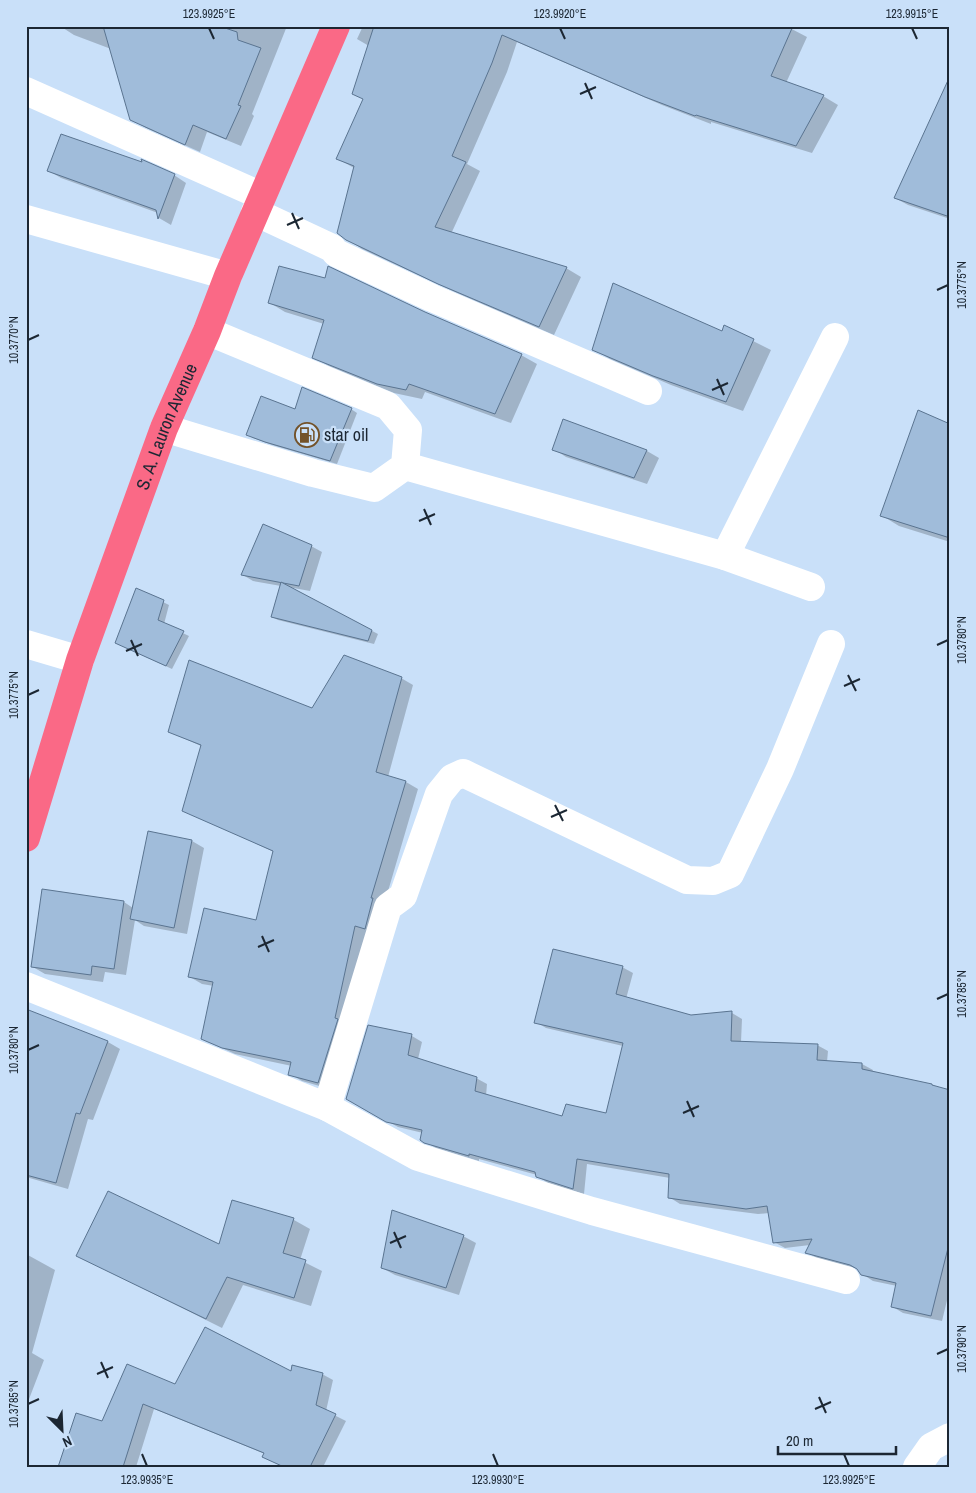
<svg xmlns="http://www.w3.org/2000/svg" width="976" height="1493" font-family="'Archivo Narrow',sans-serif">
<rect width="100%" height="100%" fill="#c9e0f9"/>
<!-- shadow -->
<g fill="#0003">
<polygon points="60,26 287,26 252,114 254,116 241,146 207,132 200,152 146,128 131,119 111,49 74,35"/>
<polygon points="363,26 786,26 807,37 786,83 823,96 838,105 812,153 711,122 711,124 662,105 517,42 507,72 467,164 480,171 451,234 566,268 581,277 554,335 455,292 362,249 347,239 354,168 338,159 364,100 369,46 357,39"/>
<polygon points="49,171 174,175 186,183 171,225 159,218 158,213 61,178"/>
<polygon points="950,188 950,219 908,205 895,198"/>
<polygon points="326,279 425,313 521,355 537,364 511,423 425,392 422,399 394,393 329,366 313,357 324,324 285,312 270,303"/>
<polygon points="725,327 771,350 743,411 671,385 610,359 593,349 723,333"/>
<polygon points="351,409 357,413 337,464 272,445 253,438 296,411"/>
<polygon points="564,421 647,451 659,458 647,484 566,457 554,449"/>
<polygon points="950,425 950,542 899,526 881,515"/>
<polygon points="311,546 322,552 310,591 288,587 378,634 374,644 278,620 272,617 281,586 253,581 243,575"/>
<polygon points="163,602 169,605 164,624 189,636 172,669 122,646"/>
<polygon points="401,678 413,685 388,777 406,782 418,789 330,1089 302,1081 290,1074 292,1066 235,1054 202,1039 214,986 202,984 190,977 257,921 274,852 184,810 201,746 170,732 313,710"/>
<polygon points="192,841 204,848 187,934 144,926 135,920 126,975 105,972 103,982 45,974 33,967 124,902 133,908"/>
<polygon points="622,967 633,973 626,999 691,1017 732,1013 742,1019 741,1042 817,1045 828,1051 827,1062 862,1064 873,1070 872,1073 950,1092 950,1288 942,1321 903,1313 893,1307 897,1286 873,1281 862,1274 859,1269 817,1258 806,1252 810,1245 785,1248 774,1242 769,1213 758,1214 680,1204 669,1197 670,1178 587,1164 584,1194 548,1183 537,1176 537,1175 479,1159 479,1161 436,1148 422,1140 423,1133 398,1127 347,1099 369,1027 412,1036 422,1042 418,1059 476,1078 487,1084 486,1096 562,1117 607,1115 623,1046 546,1028 536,1022"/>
<polygon points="30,1012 108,1042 120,1049 93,1120 88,1119 68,1189 26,1177 26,1022"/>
<polygon points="233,1201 294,1220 310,1229 300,1260 322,1271 311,1306 243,1285 222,1328 78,1256 219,1246"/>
<polygon points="463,1236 476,1243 459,1295 395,1275 382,1268"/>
<polygon points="26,1254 55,1270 32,1353 44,1360 26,1407"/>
<polygon points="292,1373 322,1374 333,1380 326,1411 346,1421 323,1467 283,1467 264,1457 265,1454 154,1409 136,1467 71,1467 103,1423 175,1385"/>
</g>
<!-- building -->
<g fill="#a0bcda" stroke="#5a7490">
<polygon points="103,26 219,26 237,32 238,40 261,48 238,105 241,106 226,139 193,125 185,145 130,120"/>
<polygon points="374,26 793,26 771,76 824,95 796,146 696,115 695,116 645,97 502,35 492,63 452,156 466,162 435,227 567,267 539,327 438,284 346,240 337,233 354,166 336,159 363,99 352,94"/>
<polygon points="950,76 950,217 894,198"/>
<polygon points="61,134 142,162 141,159 175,174 158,219 156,210 47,171"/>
<polygon points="279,266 325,278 328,266 425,312 522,354 495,414 409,384 406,390 377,384 312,358 324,320 268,303"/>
<polygon points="613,283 722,331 724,325 754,339 726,402 653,376 592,350"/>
<polygon points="302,387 352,408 330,461 265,442 246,435 261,396 295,409"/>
<polygon points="918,410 950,424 950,538 880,516"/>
<polygon points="563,419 647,450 634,478 552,450"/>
<polygon points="263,524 312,545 299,586 241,575"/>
<polygon points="281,582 372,630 368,641 271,617"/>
<polygon points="136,588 164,600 158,620 184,631 166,666 115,643"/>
<polygon points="344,655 402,677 376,772 406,781 371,898 373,898 365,929 355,926 335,1018 338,1019 318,1083 288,1075 291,1062 222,1048 201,1039 213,982 188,977 204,908 256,920 273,851 182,811 201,745 168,732 189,660 312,708"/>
<polygon points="148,831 192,840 174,928 130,919"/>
<polygon points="42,889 124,901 114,969 92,966 91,975 31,967"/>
<polygon points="553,949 623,966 616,994 691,1015 732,1011 731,1041 818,1044 817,1060 862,1063 862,1069 932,1084 932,1085 950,1090 950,1240 931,1316 891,1307 896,1283 861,1275 857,1269 850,1265 805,1253 812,1239 773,1243 767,1206 746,1209 668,1198 669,1174 577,1159 573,1189 536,1177 535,1172 469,1154 469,1156 424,1143 420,1140 422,1130 386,1122 346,1099 368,1025 412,1034 408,1055 477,1077 475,1091 562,1116 566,1104 606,1113 623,1043 534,1023"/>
<polygon points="26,1009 108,1041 80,1114 76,1113 56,1183 26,1175"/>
<polygon points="108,1191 219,1244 232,1200 294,1218 283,1253 306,1260 294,1298 227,1277 206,1319 76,1256"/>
<polygon points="392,1210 464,1235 446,1288 381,1268"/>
<polygon points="205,1327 291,1371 292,1365 323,1373 316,1405 336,1414 310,1467 284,1467 262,1457 264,1453 143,1404 123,1467 58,1467 76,1413 102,1421 127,1364 175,1384"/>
</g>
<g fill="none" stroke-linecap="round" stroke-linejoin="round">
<!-- minor -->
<g stroke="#fff" stroke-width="28">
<polyline points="26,91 262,196"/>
<polyline points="255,212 332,248 336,253 432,298 648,391"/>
<polyline points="26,219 228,276"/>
<polyline points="164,428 313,473 374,488 405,466 408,430 388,406 207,331"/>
<polyline points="405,466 725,556 811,587"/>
<polyline points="725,556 835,337"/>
<polyline points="26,644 80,660"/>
<polyline points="26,986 327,1107 418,1157 592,1211 846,1280"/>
<polyline points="327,1107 388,907 403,896 439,794 452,778 463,773 687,880 713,881 730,874 780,769 831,644"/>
<polyline points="917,1467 931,1447 950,1437"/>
</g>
<!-- highway -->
<path stroke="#fa6986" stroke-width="28" id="s1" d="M26,838L80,660L164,428L207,331L228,276L336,26"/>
</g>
<!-- ticks -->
<path fill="none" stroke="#1c2733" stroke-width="2" d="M209,28L214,39M560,28L565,39M912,28L917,39M585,83L592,99M580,94L596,87M292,213L299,229M287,225L303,218M937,290L948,285M28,340L39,335M717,379L724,395M712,390L728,383M424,509L431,525M419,521L435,514M131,640L138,656M937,645L948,640M126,651L142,644M848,675L856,691M844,686L860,679M28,695L39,690M555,805L563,821M551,817L567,810M262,936L269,952M258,947L274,940M937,999L948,994M28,1050L39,1045M687,1101L694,1117M683,1113L699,1106M394,1232L401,1248M390,1243L406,1236M937,1354L948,1349M101,1362L108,1378M97,1374L113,1367M819,1397L826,1413M28,1404L39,1399M815,1409L831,1402M142,1454L147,1466M493,1454L498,1466M844,1454L849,1466"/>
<!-- icons -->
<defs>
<symbol id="fuel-ring" viewBox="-11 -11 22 22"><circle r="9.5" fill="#c9e0f9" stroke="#735229" stroke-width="1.5"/><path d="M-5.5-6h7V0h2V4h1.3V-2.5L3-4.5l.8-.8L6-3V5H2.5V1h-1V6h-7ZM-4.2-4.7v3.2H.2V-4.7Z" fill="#735229"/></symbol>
</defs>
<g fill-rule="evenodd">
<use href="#fuel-ring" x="293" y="421" width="28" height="28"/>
</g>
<g text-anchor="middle" stroke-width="4.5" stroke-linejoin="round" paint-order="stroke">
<!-- street labels -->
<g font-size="18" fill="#1c2733" stroke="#c9e0f9">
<text dy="6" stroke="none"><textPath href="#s1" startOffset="435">S. A. Lauron Avenue</textPath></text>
</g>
<!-- poi labels -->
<g font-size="18" fill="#1c2733" stroke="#c9e0f9" text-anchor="start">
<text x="324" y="441">star oil</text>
</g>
</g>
<!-- border -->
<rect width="976" height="1493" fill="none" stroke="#c9e0f9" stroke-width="55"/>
<!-- north arrow -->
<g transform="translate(62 1430) rotate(156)" stroke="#c9e0f9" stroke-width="4" paint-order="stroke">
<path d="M0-4L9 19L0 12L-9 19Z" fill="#1c2733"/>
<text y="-8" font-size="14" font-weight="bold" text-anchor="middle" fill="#1c2733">N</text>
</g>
<!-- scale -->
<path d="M778 1446v8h118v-8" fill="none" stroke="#1c2733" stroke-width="2.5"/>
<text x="786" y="1446" font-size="15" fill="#1c2733" stroke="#c9e0f9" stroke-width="4" paint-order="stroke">20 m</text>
<rect x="28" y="28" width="920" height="1438" fill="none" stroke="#1c2733" stroke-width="2"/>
<g font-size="12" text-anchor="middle" fill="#1c2733">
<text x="209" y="18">123.9925°E</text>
<text x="560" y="18">123.9920°E</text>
<text x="912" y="18">123.9915°E</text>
<text transform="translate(962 285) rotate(-90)" y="4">10.3775°N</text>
<text transform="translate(14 340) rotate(-90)" y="4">10.3770°N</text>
<text transform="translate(962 640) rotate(-90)" y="4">10.3780°N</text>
<text transform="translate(14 695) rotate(-90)" y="4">10.3775°N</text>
<text transform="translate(962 994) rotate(-90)" y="4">10.3785°N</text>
<text transform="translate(14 1050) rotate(-90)" y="4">10.3780°N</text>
<text transform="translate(962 1349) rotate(-90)" y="4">10.3790°N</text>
<text transform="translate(14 1404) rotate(-90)" y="4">10.3785°N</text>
<text x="147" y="1484">123.9935°E</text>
<text x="498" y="1484">123.9930°E</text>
<text x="849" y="1484">123.9925°E</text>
</g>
</svg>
